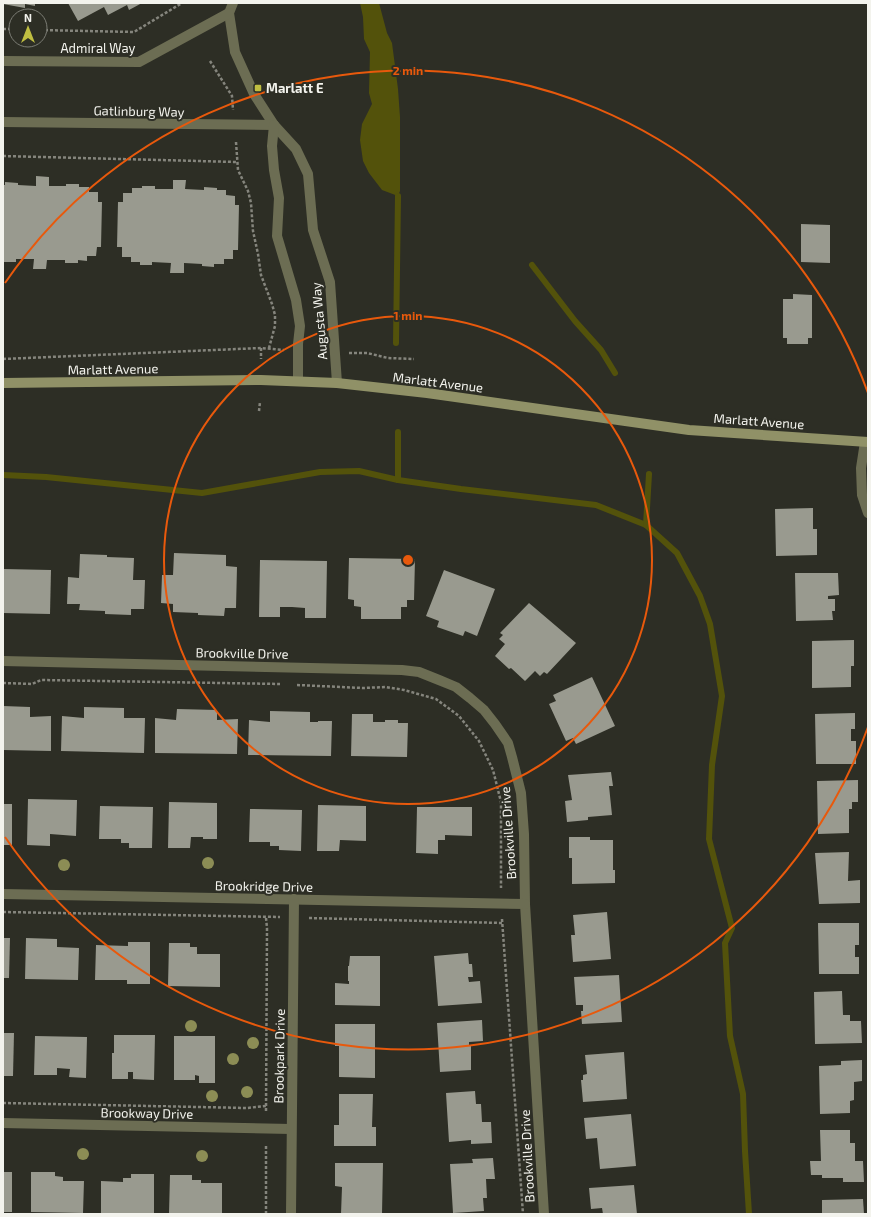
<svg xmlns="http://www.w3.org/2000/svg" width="871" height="1217" font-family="'Exo 2',sans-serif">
<rect width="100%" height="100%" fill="#2d2e25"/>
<!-- water -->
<polygon fill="#53520b" points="360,3 379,3 387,33 392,43 398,89 400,117 400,191 398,196 382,190 369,173 363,161 360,140 362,124 372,104 369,93 370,52 364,39 363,17"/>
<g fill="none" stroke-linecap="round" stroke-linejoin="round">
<!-- stream -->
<g stroke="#53520b" stroke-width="6">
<polyline points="532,265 575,321 601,350 615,373"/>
<polyline points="396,343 398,196"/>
<polyline points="3,475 46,477 202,493 320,472 359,471 398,480 461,489 596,505 646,525 677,553 700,596 710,624 722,696 712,765 709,839 732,928 725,943 730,1036 743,1094 745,1151 749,1214"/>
<polyline points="398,480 398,432"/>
<polyline points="646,525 649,474"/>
</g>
</g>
<!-- building -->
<g fill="#999a8f">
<polygon points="3,3 35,3 35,6 25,4 25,8 3,4"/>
<polygon points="68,3 142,3 129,10 127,5 108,15 104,7 78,21"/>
<polygon points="36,176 49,177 49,186 66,186 66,184 79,184 79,187 89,187 89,192 98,192 98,202 102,202 101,247 97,247 96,256 87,256 87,261 78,260 78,263 65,263 65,260 47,260 46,269 33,269 34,259 16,259 16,262 3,262 3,185 5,185 5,182 18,183 18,185 36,186"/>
<polygon points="173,180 186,180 185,189 204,190 204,187 217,188 217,190 226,190 226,195 235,196 235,205 239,205 238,250 233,250 233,259 224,259 224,264 214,264 214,267 202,266 202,264 184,263 184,273 170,273 171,263 152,262 152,265 140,265 140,262 131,262 131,257 122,257 122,247 117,247 118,202 123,202 123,193 132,193 132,188 142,188 142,186 155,186 155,189 173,189"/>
<polygon points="801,224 830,225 830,263 801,262"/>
<polygon points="793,294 812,295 812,338 808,338 808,344 787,344 787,338 783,338 783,299 793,299"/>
<polygon points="813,508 813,529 817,529 817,555 776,556 775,509"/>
<polygon points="174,553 226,555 226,566 237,567 236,608 225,608 224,616 198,615 198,613 173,612 173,604 161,603 162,575 173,575"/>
<polygon points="80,554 107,555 107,557 134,558 133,580 145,580 144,609 131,609 131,615 105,614 105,611 79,610 80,604 67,604 68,577 79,578"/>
<polygon points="349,558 415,559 414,600 407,600 407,607 401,607 401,619 361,619 361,607 354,606 354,600 348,599"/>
<polygon points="260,560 327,561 326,618 305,618 305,608 292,607 280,607 280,617 259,617"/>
<polygon points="3,569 51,570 50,614 3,613"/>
<polygon points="444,570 495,589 477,636 465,631 463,636 437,627 439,621 426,616"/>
<polygon points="795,573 838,573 839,595 828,596 828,599 835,599 835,611 832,611 833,620 796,621"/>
<polygon points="529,603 576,643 547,674 544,672 540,676 535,671 525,681 511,668 509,669 495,656 505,644 499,639 503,635 500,633"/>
<polygon points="854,640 854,666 851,666 851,687 812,688 812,641"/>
<polygon points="592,677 615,726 576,744 573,738 566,741 549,704 556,701 553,695"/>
<polygon points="3,706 30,707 30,717 51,716 51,751 3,750"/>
<polygon points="84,707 124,708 124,718 145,718 144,753 61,751 62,716 84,718"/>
<polygon points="177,709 217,710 217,720 238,719 237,754 155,753 155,718 176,720"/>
<polygon points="270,711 310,712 310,722 318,722 318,721 332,721 331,756 248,755 249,720 270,722"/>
<polygon points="855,713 855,729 851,729 851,741 856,741 856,764 816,764 815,714"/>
<polygon points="352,714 373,714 373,722 385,722 385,720 398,720 398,723 408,723 407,757 351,756"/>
<polygon points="611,772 613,786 609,786 612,815 588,817 588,820 567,822 565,801 572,800 568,775"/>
<polygon points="858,780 858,802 852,802 852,809 849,809 849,833 818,834 817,781"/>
<polygon points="28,799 77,800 76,836 50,834 50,846 27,845"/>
<polygon points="169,802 217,803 217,839 203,839 203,837 191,837 190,848 168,848"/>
<rect x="3" y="804" width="9" height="41"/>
<polygon points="318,805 366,806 366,841 340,840 339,851 317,851"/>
<polygon points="100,806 153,807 152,848 129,848 129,843 121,843 121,839 99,839"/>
<polygon points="417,807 472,807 472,836 445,835 445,840 438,840 438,854 416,853"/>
<polygon points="250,809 302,810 301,851 279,850 279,846 270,846 270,842 249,842"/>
<polygon points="569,837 590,837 590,840 613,840 613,870 615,870 615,883 572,884 572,858 569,858"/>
<polygon points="849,852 848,881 860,880 860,903 819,904 815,853"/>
<polygon points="607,912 611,959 573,962 571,935 575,935 573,915"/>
<polygon points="818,923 859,923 859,945 855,945 855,957 859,957 859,974 819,974"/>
<polygon points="3,938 10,938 9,978 3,978"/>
<polygon points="26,938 57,939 57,947 79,948 78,980 25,979"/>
<polygon points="128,942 150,942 150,984 127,984 127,980 95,980 96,945 128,946"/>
<polygon points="169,943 190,943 190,947 197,947 197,954 220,954 220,987 168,986"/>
<polygon points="468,953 469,964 472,964 473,977 468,977 469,982 480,981 482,1003 438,1006 434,956"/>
<polygon points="350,956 380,956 380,1006 335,1005 335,983 349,984 349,981 348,981 348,966 349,966"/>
<polygon points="619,975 622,1022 582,1024 581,1011 583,1011 583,1005 576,1005 574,977"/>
<polygon points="842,991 843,1015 850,1015 850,1021 861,1021 862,1043 815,1044 814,992"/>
<polygon points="482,1020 483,1041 469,1042 469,1045 471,1045 471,1070 440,1072 437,1023"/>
<polygon points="335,1024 375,1024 375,1078 339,1077 339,1046 335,1046"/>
<polygon points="3,1033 14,1033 13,1076 3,1076"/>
<polygon points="114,1035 155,1035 154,1080 133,1079 133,1072 128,1072 128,1079 112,1079 112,1053 114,1053"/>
<polygon points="35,1036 87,1037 86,1078 69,1077 70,1069 57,1068 57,1075 34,1075"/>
<polygon points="174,1036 215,1036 215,1083 199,1083 199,1076 195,1075 195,1080 174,1080"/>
<polygon points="624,1052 627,1099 583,1102 581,1080 583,1080 583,1075 587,1074 585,1055"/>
<polygon points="862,1060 862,1081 854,1082 854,1100 850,1101 850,1113 820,1114 819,1066 841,1065 841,1061"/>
<polygon points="475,1091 476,1104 481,1104 482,1122 491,1122 492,1143 471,1144 471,1140 449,1142 446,1093"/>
<polygon points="339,1094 373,1094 372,1127 376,1127 376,1146 334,1146 334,1125 339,1125"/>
<polygon points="631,1114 636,1166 600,1169 597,1138 586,1139 584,1118"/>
<polygon points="820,1130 850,1130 850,1143 855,1143 855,1161 863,1161 864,1182 843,1182 843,1178 822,1178 822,1175 811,1175 810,1161 821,1161"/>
<polygon points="493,1158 495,1179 486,1179 487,1198 483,1198 484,1211 453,1213 450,1164 473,1163 472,1159"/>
<polygon points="335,1163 383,1163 382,1214 341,1214 342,1187 335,1186"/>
<rect x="3" y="1172" width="9" height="40"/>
<polygon points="31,1172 55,1172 55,1176 63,1177 63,1181 84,1181 83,1213 31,1212"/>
<polygon points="131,1174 154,1174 154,1214 101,1213 101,1181 123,1182 123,1178 131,1178"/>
<polygon points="170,1175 192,1175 192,1180 201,1180 201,1183 222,1183 222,1214 169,1214"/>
<polygon points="634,1185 637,1214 603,1214 602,1208 591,1209 589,1188"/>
<polygon points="863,1199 864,1214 822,1214 822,1200"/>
</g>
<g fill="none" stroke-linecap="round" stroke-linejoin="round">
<!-- path -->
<g stroke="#85857d" stroke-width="2.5" stroke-dasharray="3 2" stroke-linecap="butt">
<polyline points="3,29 16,29"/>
<polyline points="40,30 134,32 182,3"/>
<polyline points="210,61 232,96 233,110"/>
<polyline points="236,142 238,170 248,191 251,203 253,231 258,254 261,275 272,304 275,315 275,326 269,348"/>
<polyline points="3,156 237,162"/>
<polyline points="261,348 261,359"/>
<polyline points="349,353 367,353 388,358 414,359"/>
<polyline points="3,359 261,348 284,350"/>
<polyline points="259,411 260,402"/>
<polyline points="3,683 32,684 41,680 280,684"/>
<polyline points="297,685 363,688 386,687 404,690 436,699 459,716 479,741 493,770 501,802 501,888"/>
<polyline points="3,912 280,917"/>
<polyline points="266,918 267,928 266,1113"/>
<polyline points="309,918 502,923"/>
<polyline points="502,919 523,1214"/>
<polyline points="3,1103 247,1108 266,1106"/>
<polyline points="266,1214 266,1144"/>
</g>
<!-- street -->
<g stroke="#6c6d53" stroke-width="10">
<polyline points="233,3 229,13 235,52 254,94 274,125 296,149 308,174 313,230 330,282 337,383"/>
<polyline points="3,61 139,62 229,13"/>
<polyline points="3,122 274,125"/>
<polyline points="274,125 272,146 274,170 279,198 277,236 296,300 300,326 298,344 298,381"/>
<polyline points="865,442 861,468 862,495 868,513"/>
<polyline points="3,661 402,670 419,672 439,680 456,687 470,698 484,710 495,724 508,743 512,757 521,793 524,834 525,904 544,1214"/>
<polyline points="3,894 525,904"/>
<polyline points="3,1123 291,1129"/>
<polyline points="291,1214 294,899"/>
</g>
<!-- secondary -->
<polyline stroke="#909167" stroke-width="10" points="3,383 261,380 337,383 427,393 689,430 868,442"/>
</g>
<!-- trees -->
<g fill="#8c8d55">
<circle cx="208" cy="863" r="6"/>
<circle cx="64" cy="865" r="6"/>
<circle cx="191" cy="1026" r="6"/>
<circle cx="253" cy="1043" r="6"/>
<circle cx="233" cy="1059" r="6"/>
<circle cx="247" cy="1092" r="6"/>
<circle cx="212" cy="1096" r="6"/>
<circle cx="83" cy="1154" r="6"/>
<circle cx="202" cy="1156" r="6"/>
</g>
<!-- distance rings -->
<g fill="none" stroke="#e8590c" stroke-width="2">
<circle cx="408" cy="560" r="244"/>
<path d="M868 727A489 489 0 0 1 5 837M5 283A489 489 0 0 1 868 393"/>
</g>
<!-- markers -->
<rect fill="#bfbe41" stroke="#2d2e25" stroke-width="1.5" x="254" y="84" width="8" height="8" rx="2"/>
<g text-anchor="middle" stroke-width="4" stroke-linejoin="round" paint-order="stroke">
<!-- street labels -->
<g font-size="13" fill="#f3f3ed" stroke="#2d2e25">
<text x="98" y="53">Admiral Way</text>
<text transform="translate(139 111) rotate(1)" y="5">Gatlinburg Way</text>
<text transform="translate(319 321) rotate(-95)" y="5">Augusta Way</text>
<text transform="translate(113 369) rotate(-1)" y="5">Marlatt Avenue</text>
<text transform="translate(438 382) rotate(7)" y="5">Marlatt Avenue</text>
<text transform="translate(759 421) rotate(4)" y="5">Marlatt Avenue</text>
<text transform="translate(242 653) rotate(1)" y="5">Brookville Drive</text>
<text transform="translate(508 833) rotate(-94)" y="5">Brookville Drive</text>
<text transform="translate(264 886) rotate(1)" y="5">Brookridge Drive</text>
<text transform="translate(279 1056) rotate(-89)" y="5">Brookpark Drive</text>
<text transform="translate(147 1113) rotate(1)" y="5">Brookway Drive</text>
<text transform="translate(527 1156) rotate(-93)" y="5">Brookville Drive</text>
</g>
<!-- poi labels -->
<g font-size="13" font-weight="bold" fill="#f3f3ed" stroke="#2d2e25" text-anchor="start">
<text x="266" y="93">Marlatt E</text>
</g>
</g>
<circle cx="408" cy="560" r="6" fill="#e8590c" stroke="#2d2e25" stroke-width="2"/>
<g font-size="12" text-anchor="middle" font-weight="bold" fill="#e8590c" stroke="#2d2e25" stroke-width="4" stroke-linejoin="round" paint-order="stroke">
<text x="408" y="75">2 min</text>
<text x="408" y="320">1 min</text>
</g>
<!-- border -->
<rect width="871" height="1217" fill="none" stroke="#f3f3ed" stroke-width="8"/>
<!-- north arrow -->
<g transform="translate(28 28)"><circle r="19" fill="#2d2e25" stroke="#7c7d75"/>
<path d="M0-3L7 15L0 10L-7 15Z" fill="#bfbe41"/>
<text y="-6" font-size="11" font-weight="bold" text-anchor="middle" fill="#f3f3ed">N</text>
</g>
</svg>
